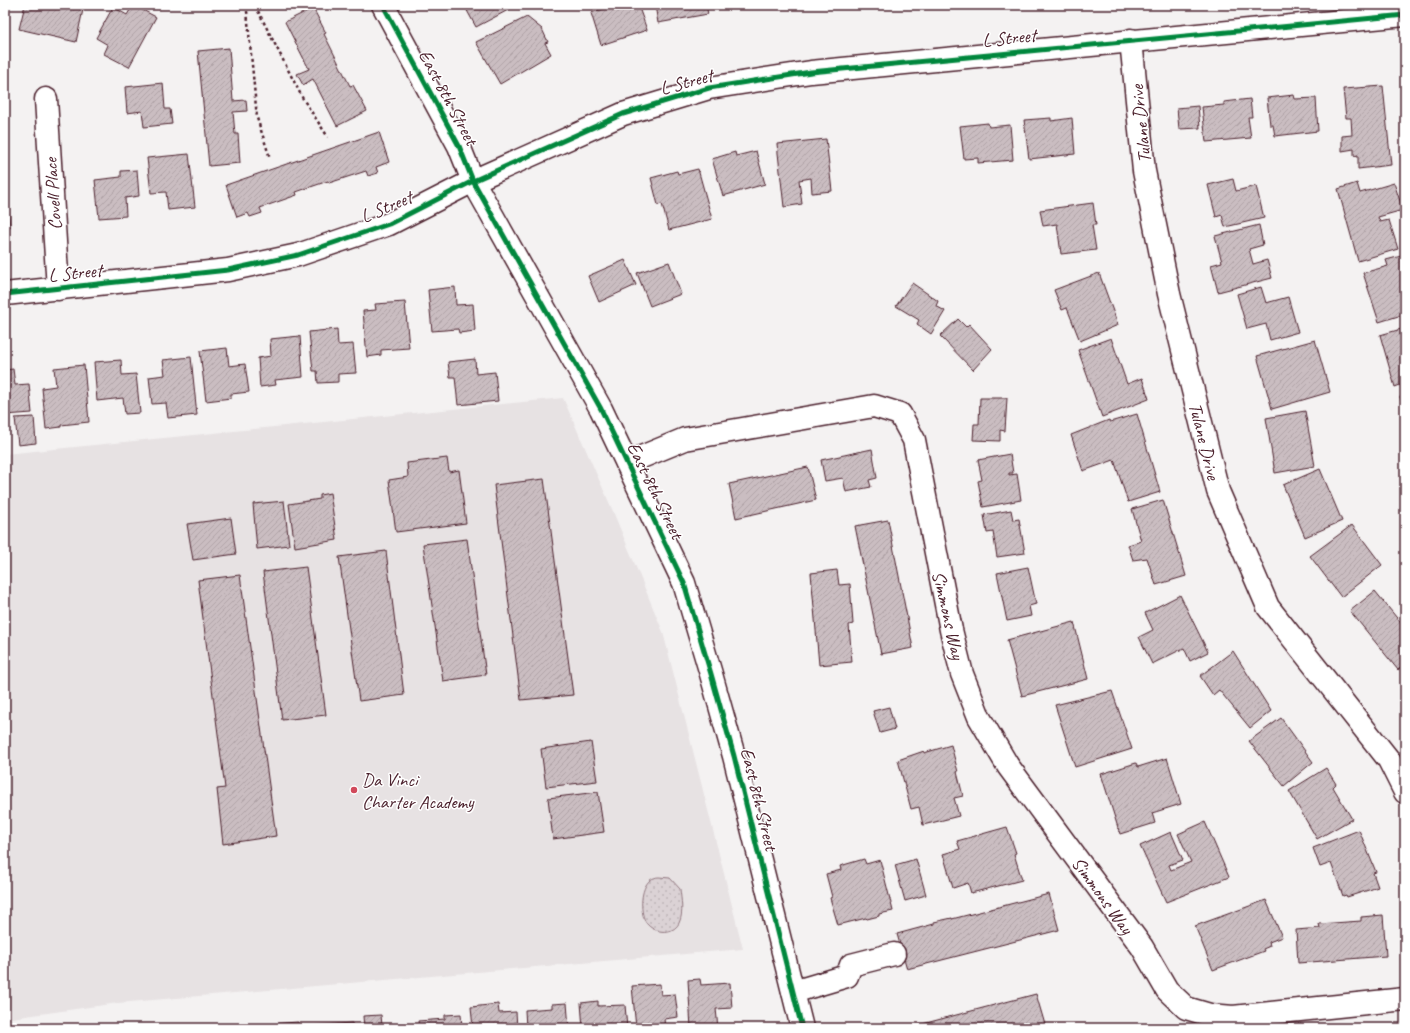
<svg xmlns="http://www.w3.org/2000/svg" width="1410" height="1033" font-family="Caveat,sans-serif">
<defs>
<pattern id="park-dots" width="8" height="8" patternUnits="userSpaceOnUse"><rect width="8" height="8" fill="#dbd2d5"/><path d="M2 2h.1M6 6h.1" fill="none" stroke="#bdb4b7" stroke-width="1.8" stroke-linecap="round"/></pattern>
<pattern id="building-hatch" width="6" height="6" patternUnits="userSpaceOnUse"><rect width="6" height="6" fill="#cabdc1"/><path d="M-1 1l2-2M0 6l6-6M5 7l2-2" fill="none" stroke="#afa2a6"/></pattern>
</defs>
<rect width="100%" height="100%" fill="#f4f2f2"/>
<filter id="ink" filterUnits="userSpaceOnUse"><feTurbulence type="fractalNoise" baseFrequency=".025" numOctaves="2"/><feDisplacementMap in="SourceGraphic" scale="8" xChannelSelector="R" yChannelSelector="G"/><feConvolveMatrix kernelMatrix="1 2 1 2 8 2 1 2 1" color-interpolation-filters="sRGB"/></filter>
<g filter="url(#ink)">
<!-- built -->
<polygon fill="#e7e2e3" points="563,398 612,509 663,632 743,949 118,1003 5,1019 5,454"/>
<!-- park -->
<path fill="url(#park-dots)" stroke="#927880" d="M659,877L670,878L680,889C681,899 684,913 679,923C673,936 651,933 645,921C640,910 640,889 650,880C653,878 656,877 659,877Z"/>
<!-- building -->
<g fill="url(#building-hatch)" stroke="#4a1f2b">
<polygon points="25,5 84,5 76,42 19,29"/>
<polygon points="133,5 156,17 129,67 104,54 108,45 96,38 113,7 127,15"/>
<polygon points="464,5 507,5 510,9 476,27"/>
<polygon points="610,5 635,5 636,7 638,5 647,30 601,45 591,13 611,6"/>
<polygon points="655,5 706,5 708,14 658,23"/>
<polygon points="313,8 326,33 324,34 350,86 353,85 367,111 337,126 313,79 303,85 297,74 309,69 285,22"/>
<polygon points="527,17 542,29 548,42 545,43 551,54 500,84 476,42"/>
<polygon points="229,48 233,101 246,100 247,111 233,112 235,134 238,134 240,163 209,166 198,51"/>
<polygon points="163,83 165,109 170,109 172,124 144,127 142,111 127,113 125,87"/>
<polygon points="1383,86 1391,165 1358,169 1358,155 1354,156 1354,149 1342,151 1342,136 1352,135 1351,118 1346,118 1343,89"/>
<polygon points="1294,95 1295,99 1316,98 1318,131 1275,136 1273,125 1270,125 1267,98"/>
<polygon points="1250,99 1252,117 1248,117 1251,138 1206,142 1202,107 1224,105 1224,102"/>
<polygon points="1198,106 1200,128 1179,129 1177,108"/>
<polygon points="1051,118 1051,121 1072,118 1075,154 1029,159 1024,120"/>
<polygon points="988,123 989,127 1010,125 1013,160 978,163 978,158 964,159 960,126"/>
<polygon points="379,132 389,162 376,167 378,173 368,176 366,171 329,183 328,181 296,192 297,195 260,208 262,213 250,217 248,213 237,217 226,185"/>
<polygon points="826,139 832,191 812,193 811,178 799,180 802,204 784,207 777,144"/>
<polygon points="756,151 765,184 723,196 712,159 735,152 736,156"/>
<polygon points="189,154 195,207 168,210 166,192 151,193 147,158"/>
<polygon points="698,169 712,219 669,230 662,204 658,205 651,178 677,171 678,174"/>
<polygon points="137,170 139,196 125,198 126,216 99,218 95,180 121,177 121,171"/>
<polygon points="5,175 10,227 5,227"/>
<polygon points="1233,179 1236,191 1256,186 1264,218 1225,227 1222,215 1216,217 1208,185"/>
<polygon points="1357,183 1360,193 1394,183 1403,210 1378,217 1380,222 1389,220 1398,249 1358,261 1338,189"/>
<polygon points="1093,203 1096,225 1092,225 1096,250 1061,254 1057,224 1043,226 1040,210"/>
<polygon points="1259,225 1263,245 1249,249 1253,264 1267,260 1272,278 1218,292 1211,265 1222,262 1215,236"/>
<polygon points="1405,255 1405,284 1402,285 1404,294 1402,295 1405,304 1405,314 1379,322 1363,273 1388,266 1386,260"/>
<polygon points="625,260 636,285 599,302 588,276"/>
<polygon points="669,262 681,294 650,306 637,273"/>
<polygon points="1099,273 1118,325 1080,341 1067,308 1062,310 1054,290"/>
<polygon points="912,283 938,301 936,306 945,311 931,334 917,324 919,320 896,306"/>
<polygon points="455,287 456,305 473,304 475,331 459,333 458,329 432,331 428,290"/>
<polygon points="1261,287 1266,303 1288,297 1298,332 1270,340 1266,324 1247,329 1237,294"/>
<polygon points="405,302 409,348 381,350 381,355 367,357 363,311 376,310 375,304"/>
<polygon points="958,319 966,327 969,324 992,349 973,370 940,336"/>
<polygon points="1405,328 1405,383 1395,387 1380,335"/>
<polygon points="337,329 338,345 353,344 356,373 338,374 338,382 318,383 317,371 313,371 309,332"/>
<polygon points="300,336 303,377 275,380 276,385 260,387 258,358 271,356 270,339"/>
<polygon points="1111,338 1127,384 1142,378 1149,399 1102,417 1078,350"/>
<polygon points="1315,340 1330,392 1272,409 1257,356"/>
<polygon points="227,348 229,366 245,364 249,392 231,394 231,398 206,401 200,351"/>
<polygon points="191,357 197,415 168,418 166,403 152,404 149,377 165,375 163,360"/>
<polygon points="475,359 476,374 495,372 498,401 458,405 455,377 450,377 448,362"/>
<polygon points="121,360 122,375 136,374 140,413 125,414 123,398 97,401 94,362"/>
<polygon points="84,365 89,422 61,425 61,427 46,429 42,388 56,386 54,368"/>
<polygon points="13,369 15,385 29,384 32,413 5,415 5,370"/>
<polygon points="1405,395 1405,411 1400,397"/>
<polygon points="980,398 1007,398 1005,431 1000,430 1000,441 973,440 974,424 979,424"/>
<polygon points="1305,411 1315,466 1275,473 1266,418"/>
<polygon points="1137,414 1160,492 1128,502 1114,460 1083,471 1071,435 1109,420 1110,422"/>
<polygon points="34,417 36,443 18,445 15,418"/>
<polygon points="872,449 877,478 869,480 871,487 846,492 843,478 825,481 821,460"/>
<polygon points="1010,454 1013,473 1009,473 1009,475 1017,474 1021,500 983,507 978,481 982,480 978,460"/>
<polygon points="447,458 449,472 459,470 466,523 396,532 389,480 408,477 407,463"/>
<polygon points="808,467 816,500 736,518 729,484"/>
<polygon points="1320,469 1342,521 1305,537 1283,485"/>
<polygon points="544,479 573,695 521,700 494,485"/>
<polygon points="330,493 337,540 295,547 289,504 320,499 320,495"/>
<polygon points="1163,500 1186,576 1156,585 1147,558 1133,560 1128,545 1141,541 1132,509"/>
<polygon points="284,501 289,545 257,549 253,504"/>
<polygon points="1011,510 1013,520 1019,519 1025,553 997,557 993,532 987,533 984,515"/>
<polygon points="231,518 236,554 193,560 187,524"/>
<polygon points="888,520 913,648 881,654 855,526"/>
<polygon points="1352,525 1382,565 1341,597 1310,556"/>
<polygon points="467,539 486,675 443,681 423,544"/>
<polygon points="386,551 404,695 359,701 339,557"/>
<polygon points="306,567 326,715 282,720 263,572"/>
<polygon points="1028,567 1036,604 1029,606 1031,616 1007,621 997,573"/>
<polygon points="837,570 839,585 850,584 853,624 849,625 852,662 819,665 811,573"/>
<polygon points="240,575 276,836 223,844 217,789 225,788 198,580"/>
<polygon points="1375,591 1405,628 1405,664 1398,670 1350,611"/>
<polygon points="1180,595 1208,652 1190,661 1184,648 1152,664 1139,637 1153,630 1145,613"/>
<polygon points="1074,622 1088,679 1022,696 1007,640"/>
<polygon points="1233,651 1271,711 1250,728 1219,690 1213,695 1200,676"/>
<polygon points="1112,691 1132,749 1075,767 1055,705"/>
<polygon points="889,707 895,729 880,733 873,711"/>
<polygon points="1281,718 1313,762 1284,786 1249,741"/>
<polygon points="591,742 597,781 546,787 541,749"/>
<polygon points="951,745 958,772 957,772 963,796 954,798 959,816 923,825 919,807 911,809 898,760 924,751 924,753"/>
<polygon points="1167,758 1181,804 1152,813 1155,823 1120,834 1101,774 1136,763 1138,767"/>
<polygon points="1326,768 1336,784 1333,787 1352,819 1317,839 1289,791"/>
<polygon points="598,792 604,832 553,839 548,798"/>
<polygon points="1205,822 1229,877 1166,902 1140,846 1171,832 1183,860 1169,865 1171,870 1191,862 1178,834"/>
<polygon points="1007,827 1016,853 1014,854 1022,880 971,893 968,883 953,888 943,854 960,849 957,841"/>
<polygon points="1359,830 1376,872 1373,873 1378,887 1347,897 1346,895 1343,896 1331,863 1320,867 1313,848"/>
<polygon points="864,859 866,864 880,860 893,911 879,914 879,916 867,919 866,918 838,925 830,898 832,897 826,874 841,870 840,866"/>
<polygon points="916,859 926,895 905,901 895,865"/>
<polygon points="1049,894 1059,930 907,969 897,934 934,924 934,922 952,918 952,919"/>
<polygon points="1266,900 1282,937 1269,942 1270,946 1263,949 1264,951 1213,970 1195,926"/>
<polygon points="1383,915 1386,956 1298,963 1296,930 1320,928 1319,924 1361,921 1361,917"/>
<polygon points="700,979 701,985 730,983 732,1008 716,1009 718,1028 691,1028 688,980"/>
<polygon points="660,984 661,995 675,994 678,1017 664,1019 665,1028 636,1028 632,986"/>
<polygon points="1036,994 1046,1028 907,1028"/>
<polygon points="598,1001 598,1006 625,1005 627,1028 583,1028 581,1003"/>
<polygon points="567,1003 569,1028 526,1028 525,1010 552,1008 552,1004"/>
<polygon points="498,1004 499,1013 516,1012 517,1028 473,1028 471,1007"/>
<polygon points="461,1014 462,1028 419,1028 418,1021 445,1019 445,1015"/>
<polygon points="381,1015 382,1026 406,1024 406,1028 364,1028 363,1016"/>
<polygon points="298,1022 298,1028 271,1028 271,1024"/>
<polygon points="352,1023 353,1028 308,1028 308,1026"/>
</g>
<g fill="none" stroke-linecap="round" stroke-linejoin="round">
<defs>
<g id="minor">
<polyline points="383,5 459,146 473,181 601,409 684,583 711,674 734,756 802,1028"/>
<polyline points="1131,40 1144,171 1169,294 1218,491 1268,607 1389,760 1405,792"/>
<polyline points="46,99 58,289"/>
<polyline points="5,294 228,270 298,255 389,224 473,181 623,114 709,88 811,72 1405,15"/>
<polyline points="627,463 685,439 874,406 900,414 914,440 951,630 962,674 979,717 1008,766 1142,947 1167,990 1186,1008 1210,1015 1233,1017 1405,999"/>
<polyline points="793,992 847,976 851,965 894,954"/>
</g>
</defs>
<!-- minor casing -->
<use href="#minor" stroke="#4a1f2b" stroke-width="25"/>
<!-- path -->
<g stroke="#4a1f2b" stroke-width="2.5" stroke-dasharray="3 3" stroke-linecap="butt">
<polyline points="247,11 257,118 270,158"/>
<polyline points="258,11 303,99 328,137"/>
</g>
<!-- minor -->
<use href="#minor" stroke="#fff" stroke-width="22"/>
<defs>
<g id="cycleway">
<polyline points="383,5 459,146 473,181 601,409 684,583 711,674 734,756 802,1028"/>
<polyline points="5,294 228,270 298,255 389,224 473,181 623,114 709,88 811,72 1405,15"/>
</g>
</defs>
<!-- cycleway casing -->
<use href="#cycleway" stroke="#fff" stroke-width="8"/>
<!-- cycleway -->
<use href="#cycleway" stroke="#00873e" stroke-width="5"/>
</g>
</g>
<!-- markers -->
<circle fill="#d1495b" stroke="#fff" stroke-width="1.5" cx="354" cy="790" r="4"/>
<g text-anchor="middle" stroke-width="3" stroke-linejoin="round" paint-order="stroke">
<!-- street labels -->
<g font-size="19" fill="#4a1f2b" stroke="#fff">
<text transform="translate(1009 37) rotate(-6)" y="7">L Street</text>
<text transform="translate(686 81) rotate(-15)" y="7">L Street</text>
<text transform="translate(449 97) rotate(62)" y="7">East 8th Street</text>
<text transform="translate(1140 124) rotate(-96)" y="7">Tulane Drive</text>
<text transform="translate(52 194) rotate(-94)" y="7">Covell Place</text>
<text transform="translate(386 206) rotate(-23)" y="7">L Street</text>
<text transform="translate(75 272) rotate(-6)" y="7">L Street</text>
<text transform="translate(1205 441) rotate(76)" y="7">Tulane Drive</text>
<text transform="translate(656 490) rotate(64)" y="7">East 8th Street</text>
<text transform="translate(949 615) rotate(77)" y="7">Simmons Way</text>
<text transform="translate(760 799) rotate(76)" y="7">East 8th Street</text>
<text transform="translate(1103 895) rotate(54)" y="7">Simmons Way</text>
</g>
<!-- poi labels -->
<g font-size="19" fill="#4a1f2b" stroke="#fff" text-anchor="start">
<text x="362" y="786">Da Vinci<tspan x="362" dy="22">Charter Academy</tspan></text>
</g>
</g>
<!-- margin -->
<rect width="1410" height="1033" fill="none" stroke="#fff" stroke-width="20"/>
<rect x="10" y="10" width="1390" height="1013" fill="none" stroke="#4a1f2b" stroke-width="1.5" filter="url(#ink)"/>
</svg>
